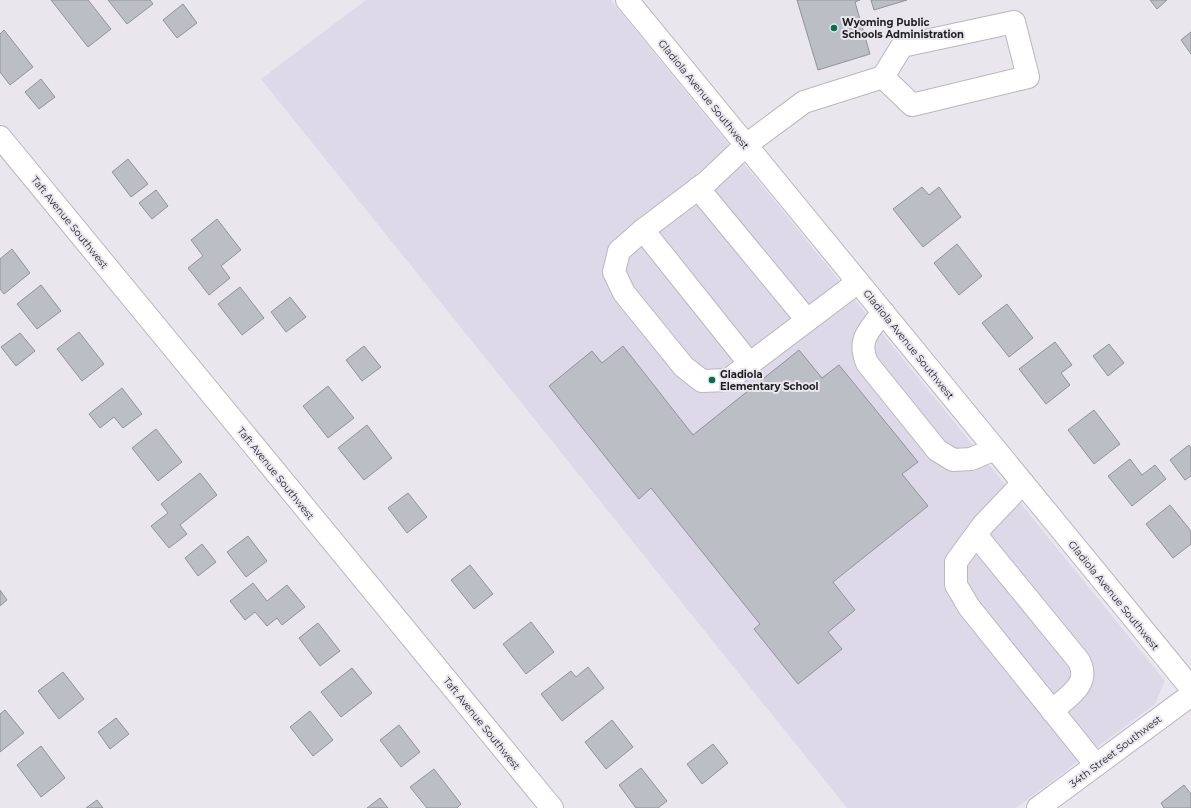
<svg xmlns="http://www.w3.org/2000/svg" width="1191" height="808" font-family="Montserrat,sans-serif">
<rect width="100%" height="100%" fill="#e9e6ee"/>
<!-- built -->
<polygon fill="#ded9e8" points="366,0 611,0 1165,681 1155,704 1016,808 847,808 261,79"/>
<!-- building -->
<g fill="#bcbec6" stroke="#91939a">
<polygon points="51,0 88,0 111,29 88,47"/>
<polygon points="108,0 150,0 153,4 127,24"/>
<polygon points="797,0 860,0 855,2 870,54 818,70"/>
<polygon points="871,0 907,0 874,10"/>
<polygon points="1150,0 1167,0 1157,9"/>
<polygon points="183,4 197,23 177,38 163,20"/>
<polygon points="4,30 33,67 10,85 0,72 0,34"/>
<polygon points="1191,32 1191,54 1181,40"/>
<polygon points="41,79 55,97 39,109 25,92"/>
<polygon points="128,159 148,184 131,197 112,172"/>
<polygon points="922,187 929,195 939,187 961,217 923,247 893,209"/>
<polygon points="156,190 168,206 152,219 139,203"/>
<polygon points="217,219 241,250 221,266 230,278 209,295 188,268 203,256 191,240"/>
<polygon points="957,244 982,276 959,295 934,263"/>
<polygon points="12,249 30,273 4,294 0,289 0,259"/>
<polygon points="41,285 61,311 37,329 17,304"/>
<polygon points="240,287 264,318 242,335 218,304"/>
<polygon points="290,297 306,317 286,332 271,312"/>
<polygon points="1007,304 1033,338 1009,357 982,323"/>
<polygon points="79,332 104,364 82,381 57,349"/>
<polygon points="20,333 35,351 16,366 1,347"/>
<polygon points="1055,342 1072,365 1061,373 1070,385 1046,404 1019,369"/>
<polygon points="1109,344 1124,363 1108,376 1093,356"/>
<polygon points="364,346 381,367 362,381 346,360"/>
<polygon points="623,346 693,435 799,350 822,378 839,365 918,462 902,474 928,506 833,582 855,610 828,632 842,649 798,684 754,629 760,624 651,488 639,499 549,386 592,351 602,363"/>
<polygon points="328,386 354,418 328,438 303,406"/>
<polygon points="122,388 142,414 123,428 114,417 100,428 89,414"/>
<polygon points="1094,410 1120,444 1094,464 1068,430"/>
<polygon points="367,425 392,458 364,480 338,448"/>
<polygon points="156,429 182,462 158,481 132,448"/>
<polygon points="1189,445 1191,448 1191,476 1185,480 1170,460"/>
<polygon points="1130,459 1142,475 1155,465 1166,479 1132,506 1108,476"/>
<polygon points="200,473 217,495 180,525 187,534 169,548 151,526 168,513 161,504"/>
<polygon points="408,493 427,517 407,533 388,508"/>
<polygon points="1170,505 1191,531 1191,544 1173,558 1146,524"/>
<polygon points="248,536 267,561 246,577 227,552"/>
<polygon points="202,544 216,562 198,576 185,558"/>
<polygon points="470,565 493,594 474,609 451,580"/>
<polygon points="253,583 267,601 287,585 305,607 282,625 277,618 267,626 255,612 245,620 230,601"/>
<polygon points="0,590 7,600 0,606"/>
<polygon points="531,622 554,652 526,674 503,644"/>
<polygon points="318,623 340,651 320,666 299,638"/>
<polygon points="588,667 604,688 562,721 541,694 571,671 576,677"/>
<polygon points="352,668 372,693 341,717 321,692"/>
<polygon points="63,672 84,699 59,719 38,691"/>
<polygon points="5,710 24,733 0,752 0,714"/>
<polygon points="310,711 333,740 313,756 290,727"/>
<polygon points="116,718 129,734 110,749 98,732"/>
<polygon points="612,720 633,747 606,769 585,742"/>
<polygon points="399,725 420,752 401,767 380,740"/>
<polygon points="713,744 728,763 702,784 687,764"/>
<polygon points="41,746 65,778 41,797 17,765"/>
<polygon points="641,768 667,801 658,808 636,808 619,785"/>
<polygon points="434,769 461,804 457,808 427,808 410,787"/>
<polygon points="1184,785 1191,794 1191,808 1164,808 1161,803"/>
<polygon points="380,798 388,808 367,808"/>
<polygon points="97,800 103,808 86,808"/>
</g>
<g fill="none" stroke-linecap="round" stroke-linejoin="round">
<defs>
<g id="minor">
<polyline points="627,0 1191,688"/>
<polyline points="0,137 552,808"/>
<polyline points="698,188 807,320"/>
<polyline points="643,230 750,364"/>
<polyline points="858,282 728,380 702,381 684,367 624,293 614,272 619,251 643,230 708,181 746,145 804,102 883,77 902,46 1014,22 1028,77 912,105 883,77"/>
<path d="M883,312C869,331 857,339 867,363L937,450L953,460L971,459L995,449"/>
<polyline points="1023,483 983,525 956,562 956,585 969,607 1096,765"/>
<path d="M976,535L1079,661C1091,685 1068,696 1052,711"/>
<polyline points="1038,808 1191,695"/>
</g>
</defs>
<!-- minor casing -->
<use href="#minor" stroke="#b9b7be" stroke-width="24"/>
<!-- minor -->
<use href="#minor" stroke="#fff" stroke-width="22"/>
</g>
<!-- markers -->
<g fill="#03724b" stroke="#e9e6ee" stroke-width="1.5">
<circle cx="834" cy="28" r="4"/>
<circle cx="712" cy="380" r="4"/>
</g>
<g text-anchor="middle" stroke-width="4" stroke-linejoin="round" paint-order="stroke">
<!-- poi labels -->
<g font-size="10" font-weight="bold" fill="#1e1d20" stroke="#e9e6ee" text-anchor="start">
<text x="842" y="26">Wyoming Public<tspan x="842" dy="12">Schools Administration</tspan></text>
<text x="720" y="378">Gladiola<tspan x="720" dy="12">Elementary School</tspan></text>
</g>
<!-- street labels -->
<g font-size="10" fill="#1e1d20" stroke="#e9e6ee">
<text transform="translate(704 94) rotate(51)" y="4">Gladiola Avenue Southwest</text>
<text transform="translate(70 222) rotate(51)" y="4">Taft Avenue Southwest</text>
<text transform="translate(909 344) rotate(51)" y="4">Gladiola Avenue Southwest</text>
<text transform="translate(276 473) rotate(51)" y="4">Taft Avenue Southwest</text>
<text transform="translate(1114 595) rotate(51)" y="4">Gladiola Avenue Southwest</text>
<text transform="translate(482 723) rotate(51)" y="4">Taft Avenue Southwest</text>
<text transform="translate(1115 751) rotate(-37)" y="4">34th Street Southwest</text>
</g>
</g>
</svg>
